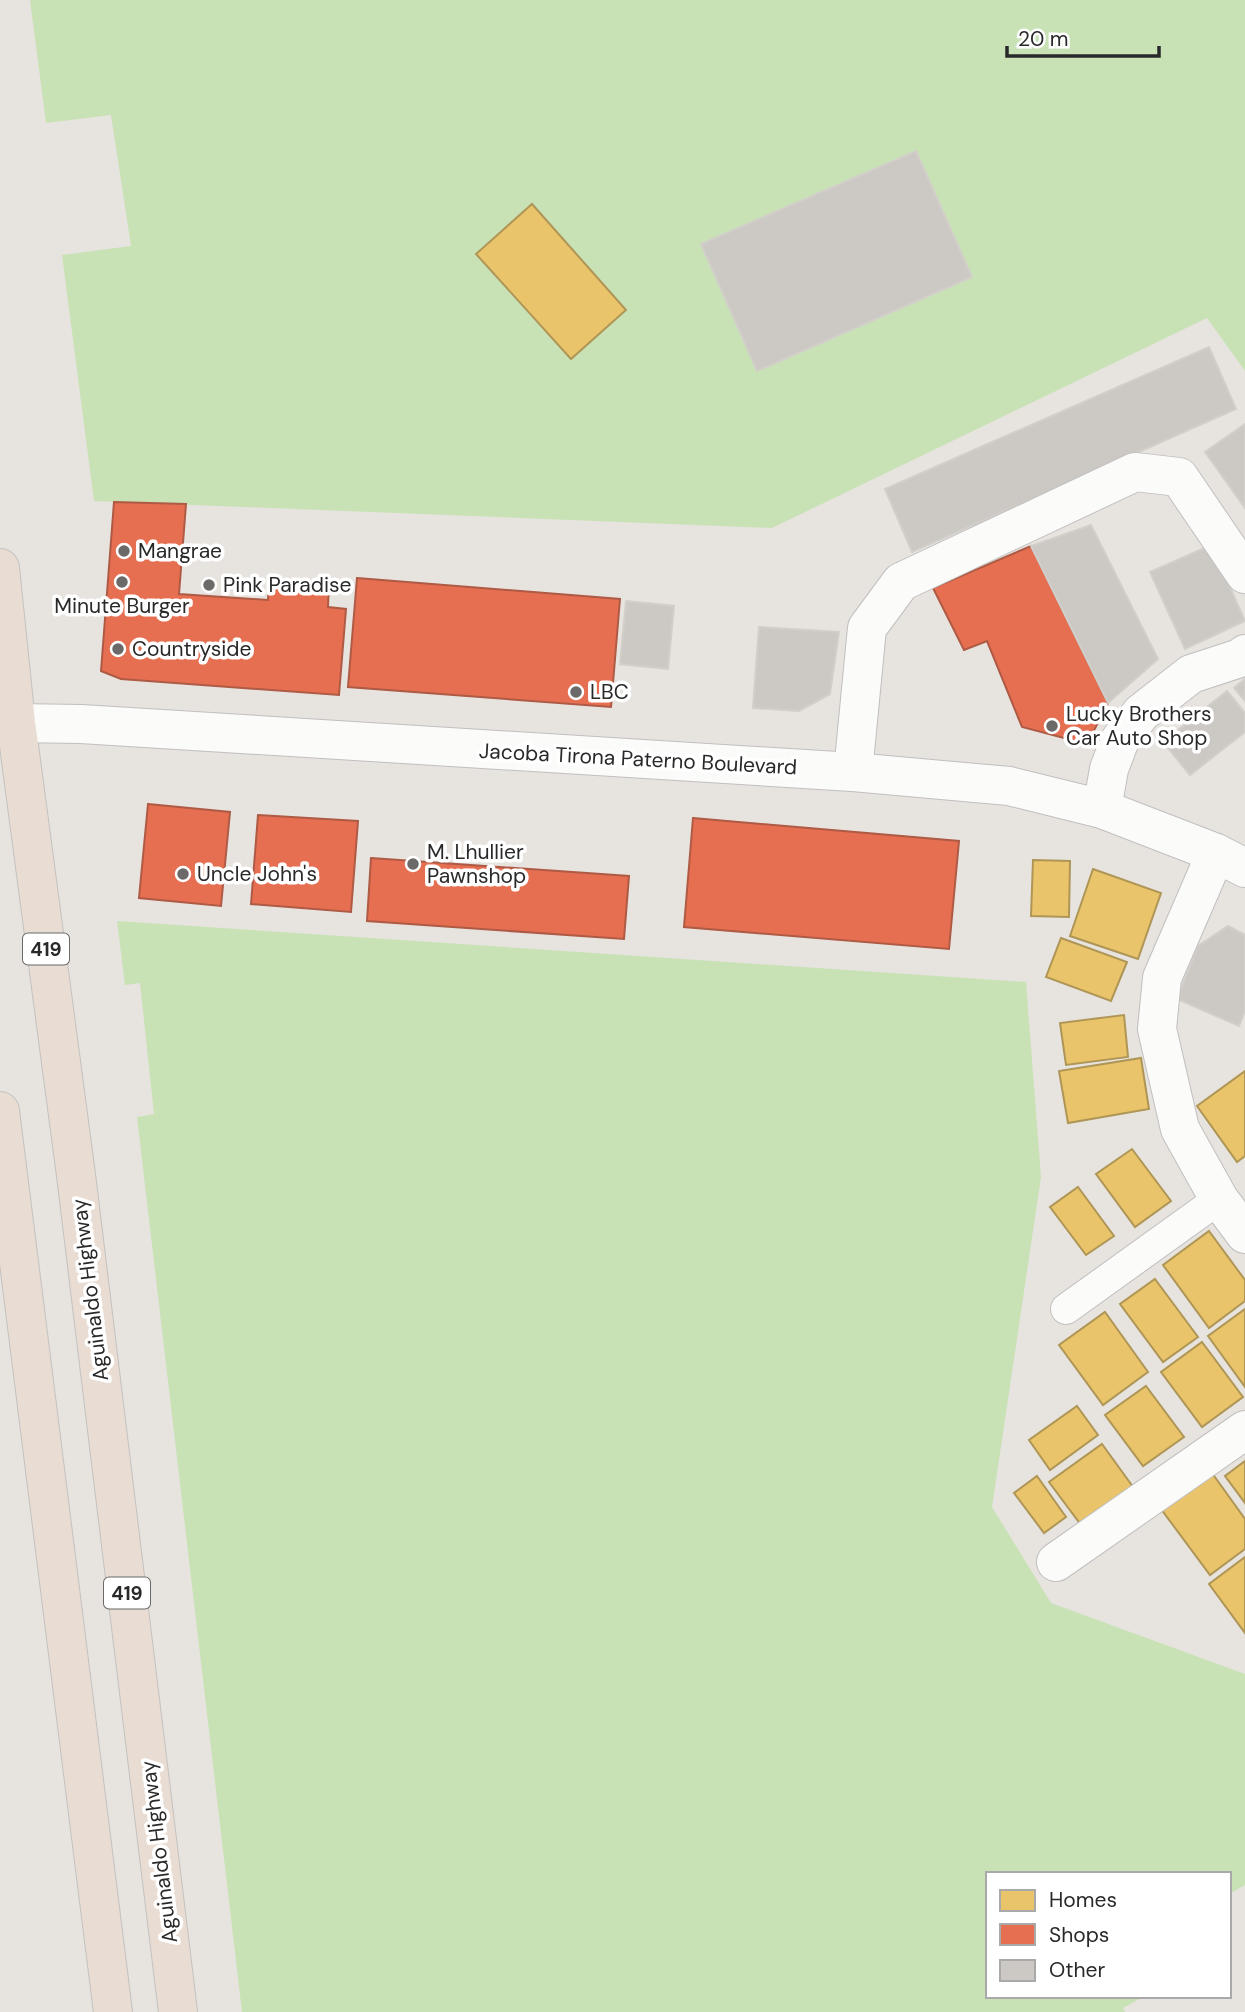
<svg xmlns="http://www.w3.org/2000/svg" width="1245" height="2012" font-family="'DM Sans',sans-serif">
<rect width="100%" height="100%" fill="#e7e3de"/>
<!-- green -->
<g fill="#c8e2b6">
<polygon points="30,0 1245,0 1245,371 1207,318 772,528 94,501 62,255 131,246 111,115 46,123"/>
<polygon points="117,921 1026,982 1041,1177 992,1507 1051,1603 1245,1674 1245,1885 1229,1894 1229,1874 988,1874 988,1996 1145,1996 1123,2008 1125,2012 242,2012 137,1117 154,1114 140,983 125,985"/>
</g>
<!-- homes -->
<g fill="#e9c46a" stroke="#af9656" stroke-width="2">
<polygon points="532,204 626,310 571,359 476,254"/>
<polygon points="1033,860 1070,861 1069,917 1031,916"/>
<polygon points="1093,869 1161,893 1138,959 1070,936"/>
<polygon points="1061,938 1127,962 1111,1001 1046,977"/>
<polygon points="1124,1015 1128,1057 1066,1065 1060,1023"/>
<polygon points="1141,1058 1149,1109 1068,1123 1059,1071"/>
<polygon points="1245,1071 1245,1156 1237,1162 1197,1106"/>
<polygon points="1132,1149 1171,1201 1135,1227 1096,1174"/>
<polygon points="1078,1187 1114,1236 1086,1255 1050,1207"/>
<polygon points="1209,1231 1245,1280 1245,1301 1209,1328 1163,1265"/>
<polygon points="1155,1279 1198,1337 1163,1362 1120,1304"/>
<polygon points="1245,1309 1245,1387 1208,1336"/>
<polygon points="1105,1312 1148,1372 1103,1405 1059,1345"/>
<polygon points="1202,1342 1243,1397 1202,1427 1161,1372"/>
<polygon points="1146,1386 1184,1437 1143,1466 1105,1415"/>
<polygon points="1077,1406 1098,1435 1050,1470 1029,1440"/>
<polygon points="1102,1444 1136,1491 1084,1529 1049,1482"/>
<polygon points="1245,1461 1245,1503 1225,1476"/>
<polygon points="1212,1473 1245,1519 1245,1549 1210,1575 1161,1509"/>
<polygon points="1037,1476 1066,1517 1044,1533 1014,1493"/>
<polygon points="1245,1557 1245,1633 1209,1584"/>
</g>
<!-- shops -->
<g fill="#e76f51" stroke="#ae5a45" stroke-width="2">
<polygon points="114,502 186,504 179,594 268,600 269,578 329,582 328,607 346,609 339,695 121,679 101,671"/>
<polygon points="1031,546 1108,703 1087,744 1022,727 987,641 964,650 933,588"/>
<polygon points="357,578 620,599 611,707 348,687"/>
<polygon points="148,804 230,812 221,906 139,898"/>
<polygon points="258,815 358,821 351,912 251,904"/>
<polygon points="693,818 959,841 949,949 684,927"/>
<polygon points="371,858 629,876 624,939 367,921"/>
</g>
<!-- building -->
<g fill="#ccc9c5" stroke="#d2cfca" stroke-width="2">
<polygon points="916,151 972,277 757,371 701,244"/>
<polygon points="1209,347 1236,409 912,552 885,489"/>
<polygon points="1245,424 1245,508 1205,452"/>
<polygon points="1091,525 1158,659 1108,703 1031,546"/>
<polygon points="1211,545 1245,621 1185,649 1150,572"/>
<polygon points="626,601 674,606 668,669 620,664"/>
<polygon points="759,627 839,632 830,694 799,711 753,708"/>
<polygon points="1245,679 1245,701 1234,688"/>
<polygon points="1227,691 1245,713 1245,732 1190,775 1163,742"/>
<polygon points="1228,926 1245,935 1245,1011 1239,1026 1177,999 1198,946"/>
</g>
<g fill="none" stroke-linecap="round" stroke-linejoin="round">
<defs>
<polyline id="lane" points="1066,1309 1219,1199"/>
<g id="street">
<polyline points="853,772 867,628 901,582 1135,472 1179,477 1245,574"/>
<polyline points="1102,809 1109,769 1120,740 1141,713 1191,674 1240,658 1245,654"/>
<polyline points="1216,853 1162,978 1157,1029 1180,1129 1219,1199 1245,1234"/>
<polyline points="1056,1562 1245,1430"/>
</g>
<polyline id="secondary" points="16,723 81,724 853,772 1009,786 1102,809 1216,853 1245,868"/>
<g id="highway">
<polyline points="0,568 16,723 76,1175 178,2012"/>
<polyline points="0,1111 113,2012"/>
</g>
</defs>
<!-- lane casing -->
<use href="#lane" stroke="#c1bfc0" stroke-width="32"/>
<!-- street casing -->
<use href="#street" stroke="#c1bfc0" stroke-width="40"/>
<!-- secondary casing -->
<use href="#secondary" stroke="#c1bfc0" stroke-width="40"/>
<!-- highway casing -->
<use href="#highway" stroke="#c3c2c0" stroke-width="40"/>
<!-- lane -->
<use href="#lane" stroke="#fbfbfa" stroke-width="30"/>
<!-- street -->
<use href="#street" stroke="#fbfbfa" stroke-width="38"/>
<!-- secondary -->
<use href="#secondary" stroke="#fbfbfa" stroke-width="38"/>
<!-- highway -->
<use href="#highway" stroke="#e9dcd2" stroke-width="38"/>
</g>
<!-- markers -->
<g fill="#6c6a68" stroke="#fff" stroke-width="2.5">
<circle cx="124" cy="551" r="7"/>
<circle cx="122" cy="582" r="7"/>
<circle cx="209" cy="585" r="7"/>
<circle cx="118" cy="649" r="7"/>
<circle cx="576" cy="692" r="7"/>
<circle cx="1052" cy="726" r="7"/>
<circle cx="413" cy="864" r="7"/>
<circle cx="183" cy="874" r="7"/>
</g>
<g text-anchor="middle" stroke-width="7" stroke-linejoin="round" paint-order="stroke">
<!-- shield labels -->
<g fill="#fff" stroke="#696969" stroke-width="2">
<rect x="23" y="933.5" width="46" height="31" rx="5"/>
<rect x="104" y="1577.5" width="46" height="31" rx="5"/>
</g>
<g font-size="19" font-weight="bold" fill="#292929">
<text x="46" y="956">419</text>
<text x="127" y="1600">419</text>
</g>
<!-- poi labels -->
<g font-size="21" fill="#292929" stroke="#fff" text-anchor="start">
<text x="138" y="558">Mangrae</text>
<text x="223" y="592">Pink Paradise</text>
<text x="122" y="613" text-anchor="middle">Minute Burger</text>
<text x="132" y="656">Countryside</text>
<text x="590" y="699">LBC</text>
<text x="1066" y="721">Lucky Brothers<tspan x="1066" dy="24">Car Auto Shop</tspan></text>
<text x="427" y="859">M. Lhullier<tspan x="427" dy="24">Pawnshop</tspan></text>
<text x="197" y="881">Uncle John's</text>
</g>
<!-- street labels -->
<g font-size="21" fill="#292929" stroke="#fff">
<text transform="translate(638 759) rotate(3)" y="7">Jacoba Tirona Paterno Boulevard</text>
<text transform="translate(90 1290) rotate(-97)" y="7">Aguinaldo Highway</text>
<text transform="translate(159 1852) rotate(-97)" y="7">Aguinaldo Highway</text>
</g>
</g>
<!-- legend -->
<rect x="986" y="1872" width="245" height="126" fill="#ffffff" stroke="#a9a9a9" stroke-width="2"/>
<rect x="1000" y="1890" width="35" height="21" fill="#e9c46a" stroke="#a9a9a9" stroke-width="2"/>
<text x="1049" y="1907" font-size="21" fill="#292929">Homes</text>
<rect x="1000" y="1924" width="35" height="21" fill="#e76f51" stroke="#a9a9a9" stroke-width="2"/>
<text x="1049" y="1942" font-size="21" fill="#292929">Shops</text>
<rect x="1000" y="1960" width="35" height="21" fill="#ccc9c5" stroke="#a9a9a9" stroke-width="2"/>
<text x="1049" y="1977" font-size="21" fill="#292929">Other</text>
<!-- scale -->
<path d="M1007 46v10h152v-10" fill="none" stroke="#292929" stroke-width="3.5"/>
<text x="1018" y="46" font-size="21" fill="#292929" stroke="#ffffff" stroke-width="5" paint-order="stroke">20 m</text>
</svg>
